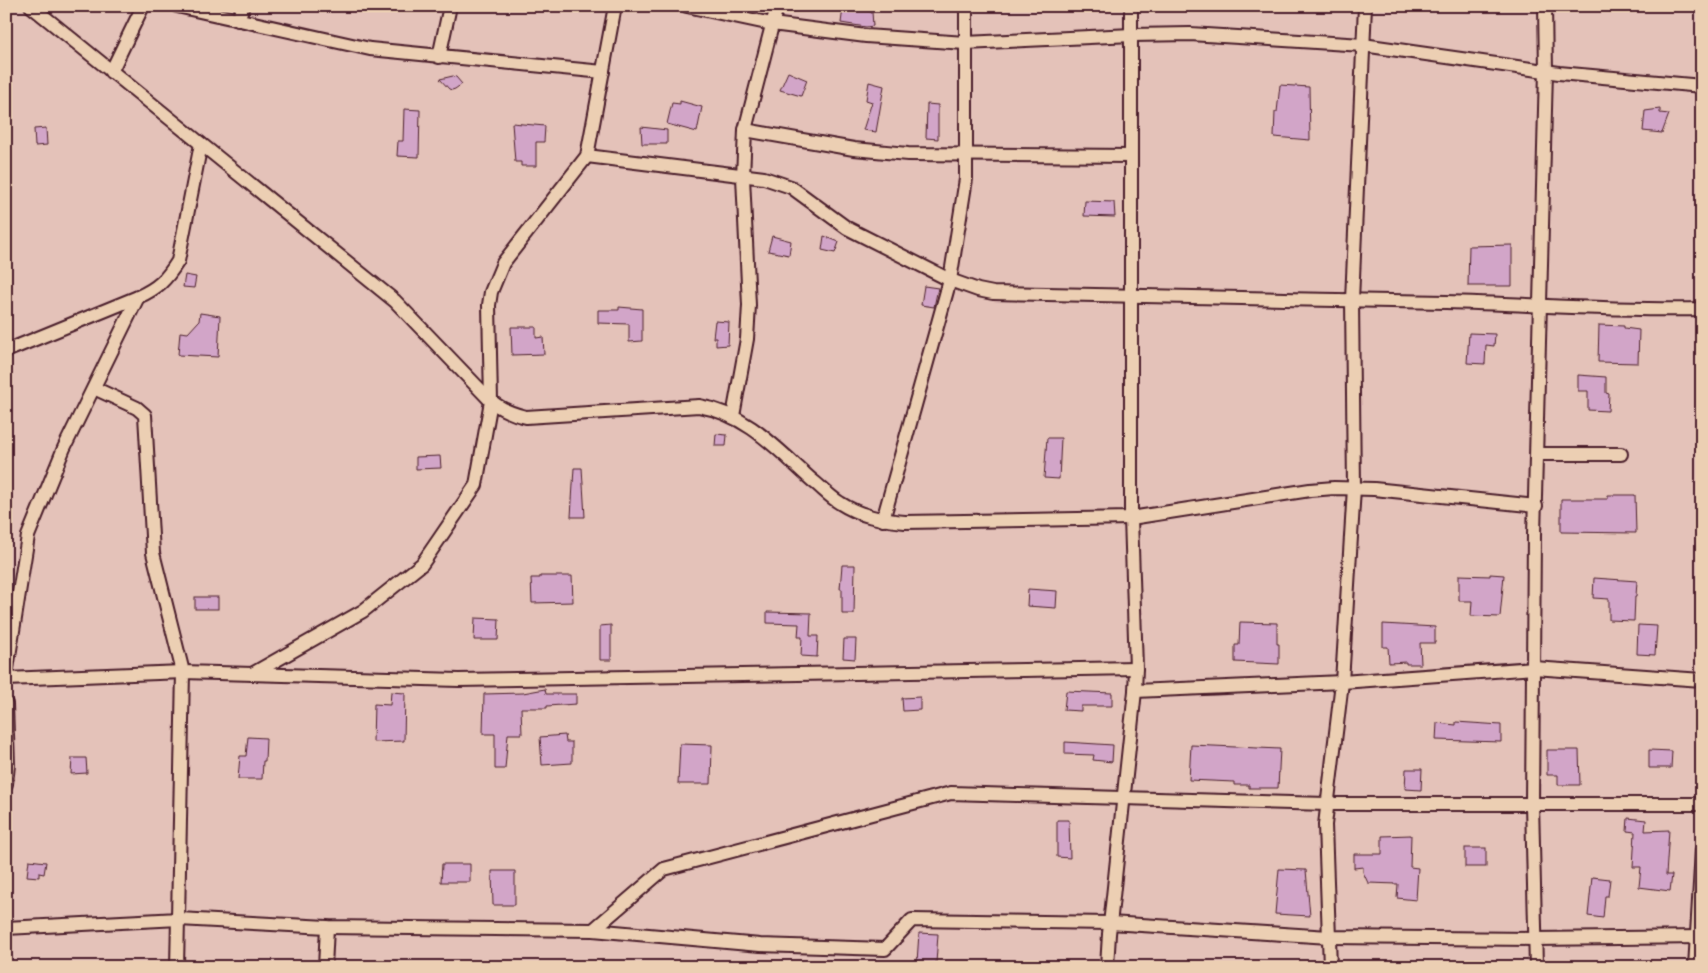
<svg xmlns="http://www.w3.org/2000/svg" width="1708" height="973" font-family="'Comic Neue',sans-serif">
<rect width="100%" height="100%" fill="#e4c2b9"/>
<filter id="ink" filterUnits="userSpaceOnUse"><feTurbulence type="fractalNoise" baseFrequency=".02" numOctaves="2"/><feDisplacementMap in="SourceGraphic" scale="10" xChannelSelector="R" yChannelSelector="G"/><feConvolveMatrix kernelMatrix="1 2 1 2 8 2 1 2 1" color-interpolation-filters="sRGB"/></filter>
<g filter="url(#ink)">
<!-- building -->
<g fill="#d2a5c8" stroke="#4a1f2b">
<polygon points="843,8 872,12 873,26 866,27 841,23"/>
<polygon points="788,72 807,80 801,96 780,90"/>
<polygon points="453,76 456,77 462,84 455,89 452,90 449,89 440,79"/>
<polygon points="869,82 884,86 876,132 863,130 872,102 866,100"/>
<polygon points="1280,85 1309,87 1310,140 1274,137 1275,112 1277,112"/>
<polygon points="680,101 702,107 697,132 667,124 672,103 680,104"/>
<polygon points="927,104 938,105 938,139 926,138"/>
<polygon points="404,109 420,110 419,157 397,156 398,141 403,141"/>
<polygon points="1660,109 1660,113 1669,114 1662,133 1643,131 1645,111"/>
<polygon points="512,123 545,126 544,142 536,142 536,166 521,166 521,162 515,162"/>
<polygon points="641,127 667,130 667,144 642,144"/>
<polygon points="46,128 47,145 35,146 34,129"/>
<polygon points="1085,201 1114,202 1115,217 1084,216"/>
<polygon points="772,236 791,241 789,255 768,251"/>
<polygon points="824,236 839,242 835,253 822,250"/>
<polygon points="1512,245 1512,286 1468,286 1469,246"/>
<polygon points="185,275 196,277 194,288 183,287"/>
<polygon points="924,286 938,288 934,307 921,305"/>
<polygon points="619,307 642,309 642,341 629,342 629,324 598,323 598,310 619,310"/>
<polygon points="200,313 220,316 218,357 178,355 180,332 188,333 199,321"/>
<polygon points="715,321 729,322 728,345 716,346 716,338 713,338"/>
<polygon points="1599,325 1624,326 1624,328 1639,330 1638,363 1598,362"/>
<polygon points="511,327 536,327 536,338 543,337 544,354 512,355"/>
<polygon points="1469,333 1495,334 1494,346 1486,345 1485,364 1467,363"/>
<polygon points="1578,375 1606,377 1606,393 1609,394 1608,411 1588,410 1588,391 1578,391"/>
<polygon points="716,434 727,435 726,446 715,446"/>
<polygon points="1047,438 1061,438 1059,479 1044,478"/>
<polygon points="440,456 441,468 416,469 416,457"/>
<polygon points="574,468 582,468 585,517 571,517"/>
<polygon points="1608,495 1635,495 1636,533 1561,532 1561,499 1608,499"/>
<polygon points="842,565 855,565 854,614 842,614 842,589 840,589"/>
<polygon points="1490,574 1504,575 1500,617 1471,616 1472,601 1459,601 1459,575 1490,576"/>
<polygon points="540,576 572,576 573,602 532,603 531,578 540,578"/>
<polygon points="1594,578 1637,581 1636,596 1635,596 1634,621 1609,620 1609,599 1593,598"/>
<polygon points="1028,589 1057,591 1056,608 1027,606"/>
<rect x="195" y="597" width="23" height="12"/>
<polygon points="767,612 811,613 810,636 818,636 817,657 801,656 802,637 798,637 799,624 767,623"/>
<polygon points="475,618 499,619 498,640 474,640"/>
<polygon points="1240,622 1277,623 1277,644 1279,644 1279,664 1235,662 1235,645 1239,645"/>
<polygon points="1383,624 1435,627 1435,643 1420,643 1421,664 1406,664 1406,662 1389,663 1388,647 1383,647"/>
<polygon points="611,625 611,660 600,660 600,626"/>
<polygon points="1638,625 1657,626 1655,655 1637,654"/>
<polygon points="844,639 856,639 855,659 843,658"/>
<polygon points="545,689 546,694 576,694 576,704 547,706 547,708 521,708 522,734 508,734 505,769 495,769 495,734 483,734 484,694 523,693"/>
<polygon points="1066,691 1112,693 1112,706 1081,706 1081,711 1064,710"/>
<polygon points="391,692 405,693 404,741 373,742 374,704 390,705"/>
<polygon points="920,697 920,710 903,711 902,698"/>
<polygon points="1456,722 1501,725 1501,742 1436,740 1437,723 1456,725"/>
<polygon points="565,735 566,742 572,742 572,763 542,765 540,737"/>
<polygon points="248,737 266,738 265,761 263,761 262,779 238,779 240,756 246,756"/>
<polygon points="1065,742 1113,745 1112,762 1093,760 1094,755 1065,754"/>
<polygon points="680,744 712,745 711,784 678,784"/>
<polygon points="1191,745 1280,749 1278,788 1249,788 1249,785 1234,785 1234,782 1189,780"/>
<polygon points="1547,750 1579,750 1580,785 1558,785 1558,775 1547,775"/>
<polygon points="1649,750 1672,751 1671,768 1649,768"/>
<polygon points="72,758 86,758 87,773 71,774"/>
<polygon points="1406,769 1422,769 1421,790 1405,789"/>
<polygon points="1628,818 1646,820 1645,831 1669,830 1666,875 1672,875 1670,891 1639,887 1641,867 1633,867 1635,832 1627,831"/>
<polygon points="1057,820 1069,820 1070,858 1057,857"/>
<polygon points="1411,835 1410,867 1418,868 1416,900 1397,898 1398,884 1368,883 1363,872 1363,867 1354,868 1354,854 1382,854 1382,836"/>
<rect x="1465" y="848" width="21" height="19"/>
<polygon points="29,860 46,862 44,874 39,873 39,877 27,876"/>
<polygon points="442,864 470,864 470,882 441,882"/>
<polygon points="1279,869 1306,870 1310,916 1275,914"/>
<polygon points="492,871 515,871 515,905 493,905"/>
<polygon points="1592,877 1610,879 1608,896 1605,896 1603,918 1588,916"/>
<polygon points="919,933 938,934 936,963 917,962"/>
</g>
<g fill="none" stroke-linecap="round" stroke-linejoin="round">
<defs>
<g id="street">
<path d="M31,6L395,301L491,401C502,410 512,414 526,417L699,406C747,414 778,450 813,481C822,488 830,497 840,503C860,516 881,520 905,522L1131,518L1310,490L1334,488L1374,489L1536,506"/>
<polyline points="177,6 370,49 603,72"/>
<polyline points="687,6 772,24 866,36 965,43 1132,35 1190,34 1363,45 1559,73 1702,86"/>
<polyline points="238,20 243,6"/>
<polyline points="439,57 450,6"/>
<polyline points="111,72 143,6"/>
<polyline points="745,130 854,149 908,154 1131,156"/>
<path d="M587,156L764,178L791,187L847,228L950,280L978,290L993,293C1144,297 1295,299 1446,302C1531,304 1616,311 1702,309"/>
<path d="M6,351L138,297C158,288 166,280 178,261L201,144"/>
<polyline points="94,388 137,408 145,415 153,553 183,672 177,967"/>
<polyline points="733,416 747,339 749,305 743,177 745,130 777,6"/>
<polyline points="1537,454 1621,454"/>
<polyline points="883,520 950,280 966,179 966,6"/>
<polyline points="252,674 363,611 422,564 476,485 491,401 489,305 491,292 503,263 587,156 615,6"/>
<polyline points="6,675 28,536 64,448 138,297"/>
<polyline points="6,679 183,672 459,680 1136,668"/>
<polyline points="1135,691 1342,682 1534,668 1702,680"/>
<polyline points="6,704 8,765 6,784"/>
<polyline points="6,928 179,919 327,927 593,930 760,945 885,949 912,920 1110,923 1329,937 1535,939 1702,937"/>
<polyline points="593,930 664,869 951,793 1327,804 1702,804"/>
<polyline points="325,967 327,927"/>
<polyline points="1107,967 1109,934 1135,691 1136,668 1131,518 1131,6"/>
<polyline points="1330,967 1325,825 1342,682 1354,488 1352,300 1365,6"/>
<polyline points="1536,967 1532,804 1534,535 1546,71 1545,6"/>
<polyline points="1695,967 1702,850"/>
</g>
</defs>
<!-- street casing -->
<use href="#street" stroke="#4a1f2b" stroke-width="16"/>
<!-- street -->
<use href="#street" stroke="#eccfb3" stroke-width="12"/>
</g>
</g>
<!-- margin -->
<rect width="1708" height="973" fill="none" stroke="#eccfb3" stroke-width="25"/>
<rect x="12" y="12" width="1683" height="948" fill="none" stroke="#4a1f2b" stroke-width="2" filter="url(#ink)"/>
</svg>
